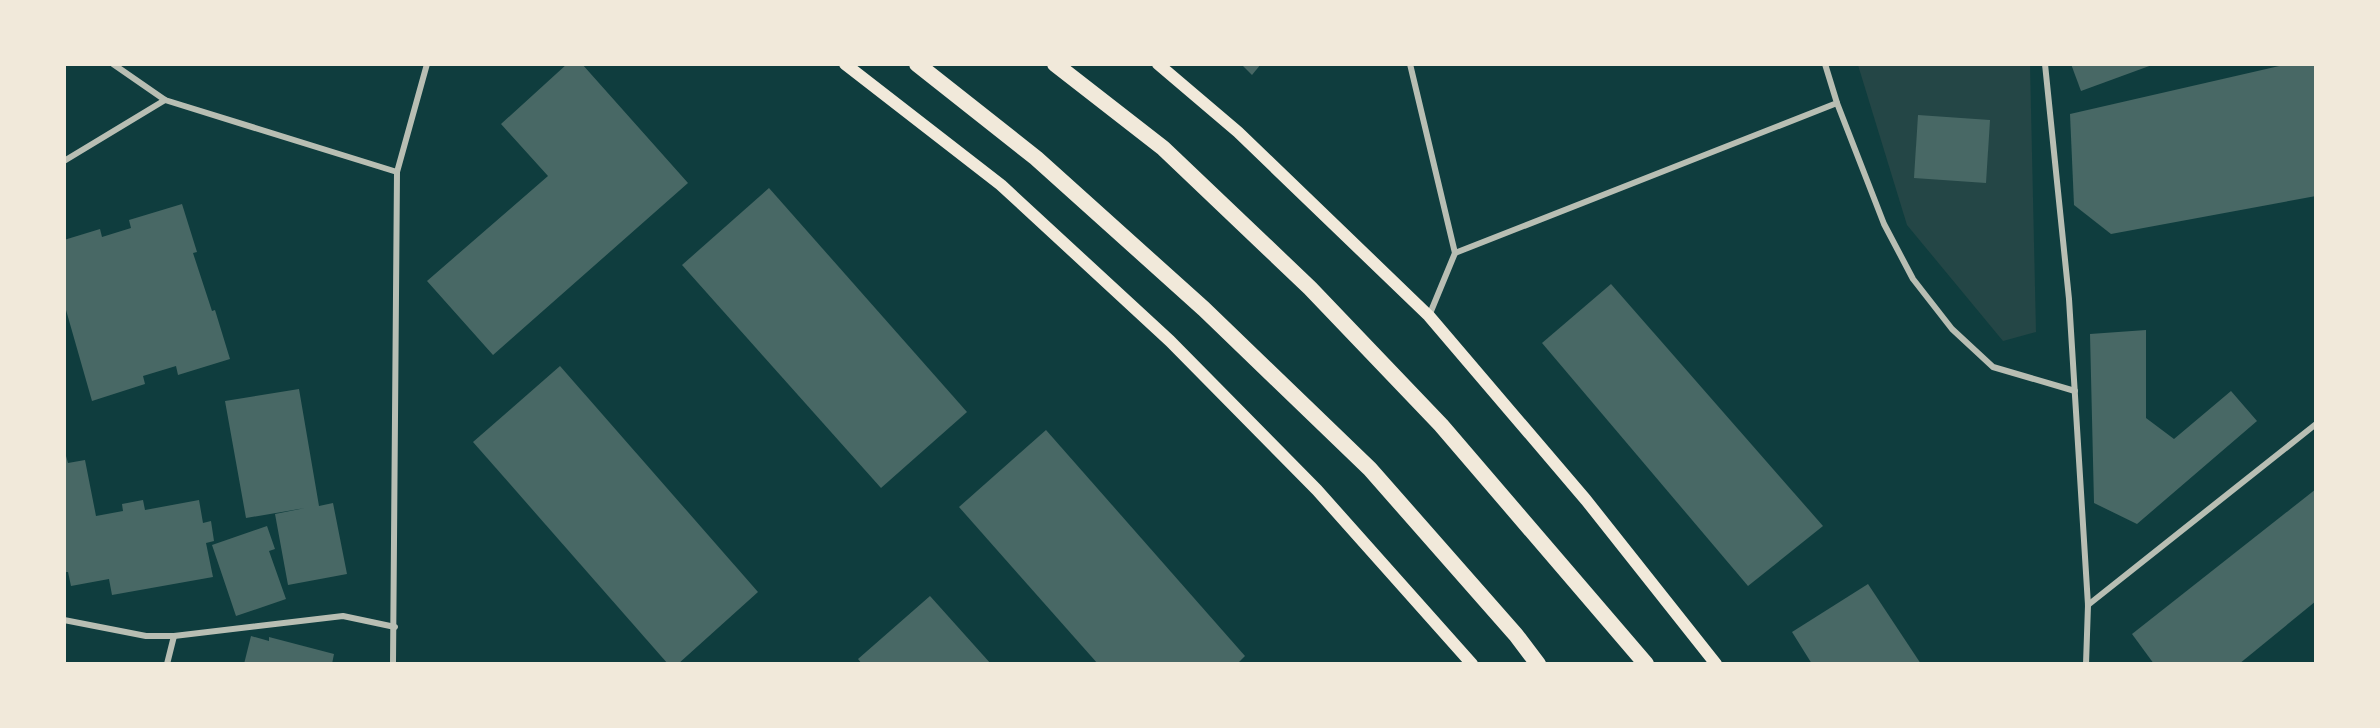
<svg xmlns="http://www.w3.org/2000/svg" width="2380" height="728" font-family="'Zilla Slab',serif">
<rect width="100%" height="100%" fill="#0f3d3e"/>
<!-- green -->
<polygon fill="#244646" points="1858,65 2030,65 2036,332 2003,341 1907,225"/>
<!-- building -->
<g fill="#486865">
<polygon points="567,64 582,64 688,183 493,355 427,281 548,176 501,124"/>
<polygon points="1241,64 1261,64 1252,75"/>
<polygon points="2071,64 2152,64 2152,65 2081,91"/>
<polygon points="2288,64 2316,64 2316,196 2111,234 2074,205 2070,114"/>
<polygon points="1918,115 1990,120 1986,183 1914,178"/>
<polygon points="769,188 967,412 881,488 682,265"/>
<polygon points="182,204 197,252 193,253 212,311 215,310 230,359 178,375 176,366 143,376 145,384 92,401 64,303 64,240 100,229 102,237 131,228 129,220"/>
<polygon points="1611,284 1823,526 1748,586 1542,343"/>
<polygon points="2146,330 2146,418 2174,439 2231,391 2257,421 2137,524 2094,503 2090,334"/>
<polygon points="560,366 758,592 678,664 668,664 473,442"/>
<polygon points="299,389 319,506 333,503 347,574 288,585 275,514 305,508 246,518 225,401"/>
<polygon points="1046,430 1245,656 1237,664 1098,664 959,507"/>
<polygon points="64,449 68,463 85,460 96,516 123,511 122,504 143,500 145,510 199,500 203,523 211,521 214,541 206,543 213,577 112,595 109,579 71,586 68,572 64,572"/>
<polygon points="2316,489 2316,601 2239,664 2154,664 2132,634"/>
<polygon points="267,526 275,549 269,551 286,599 236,616 212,545"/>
<polygon points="1868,584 1921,664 1812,664 1792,632"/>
<polygon points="930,596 991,664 862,664 858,659"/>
<polygon points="251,636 269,641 269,637 334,654 332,664 244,664"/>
</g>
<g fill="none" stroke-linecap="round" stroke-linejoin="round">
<!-- minor -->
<g stroke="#b8beb3" stroke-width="6">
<polyline points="113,64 165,100 397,172"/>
<polyline points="1410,64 1455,253 1429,316"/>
<polyline points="2045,64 2069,299 2088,605 2086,664"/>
<polyline points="1837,103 1884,224 1913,279 1952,329 1993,367 2075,391"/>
<polyline points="64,161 165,100"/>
<polyline points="1455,253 1837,103 1825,64"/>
<polyline points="2088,605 2316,424"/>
<polyline points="64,620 146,636 174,636 343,616 395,627"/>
<polyline points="167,664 174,636"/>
<polyline points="393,664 397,172 427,64"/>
</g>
<!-- secondary -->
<g stroke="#f1e9da" stroke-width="12">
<polyline points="845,64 1001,185 1170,341 1317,490 1472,664"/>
<polyline points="1158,64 1238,132 1429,316 1586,500 1716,664"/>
</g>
<!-- trunk -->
<g stroke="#f1e9da" stroke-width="16">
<polyline points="917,64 1036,158 1204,309 1370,469 1516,635 1538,664"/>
<polyline points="1055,64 1163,148 1310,288 1441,425 1646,664"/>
</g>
</g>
<!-- border -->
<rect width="2380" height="728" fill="none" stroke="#f1e9da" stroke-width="132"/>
</svg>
